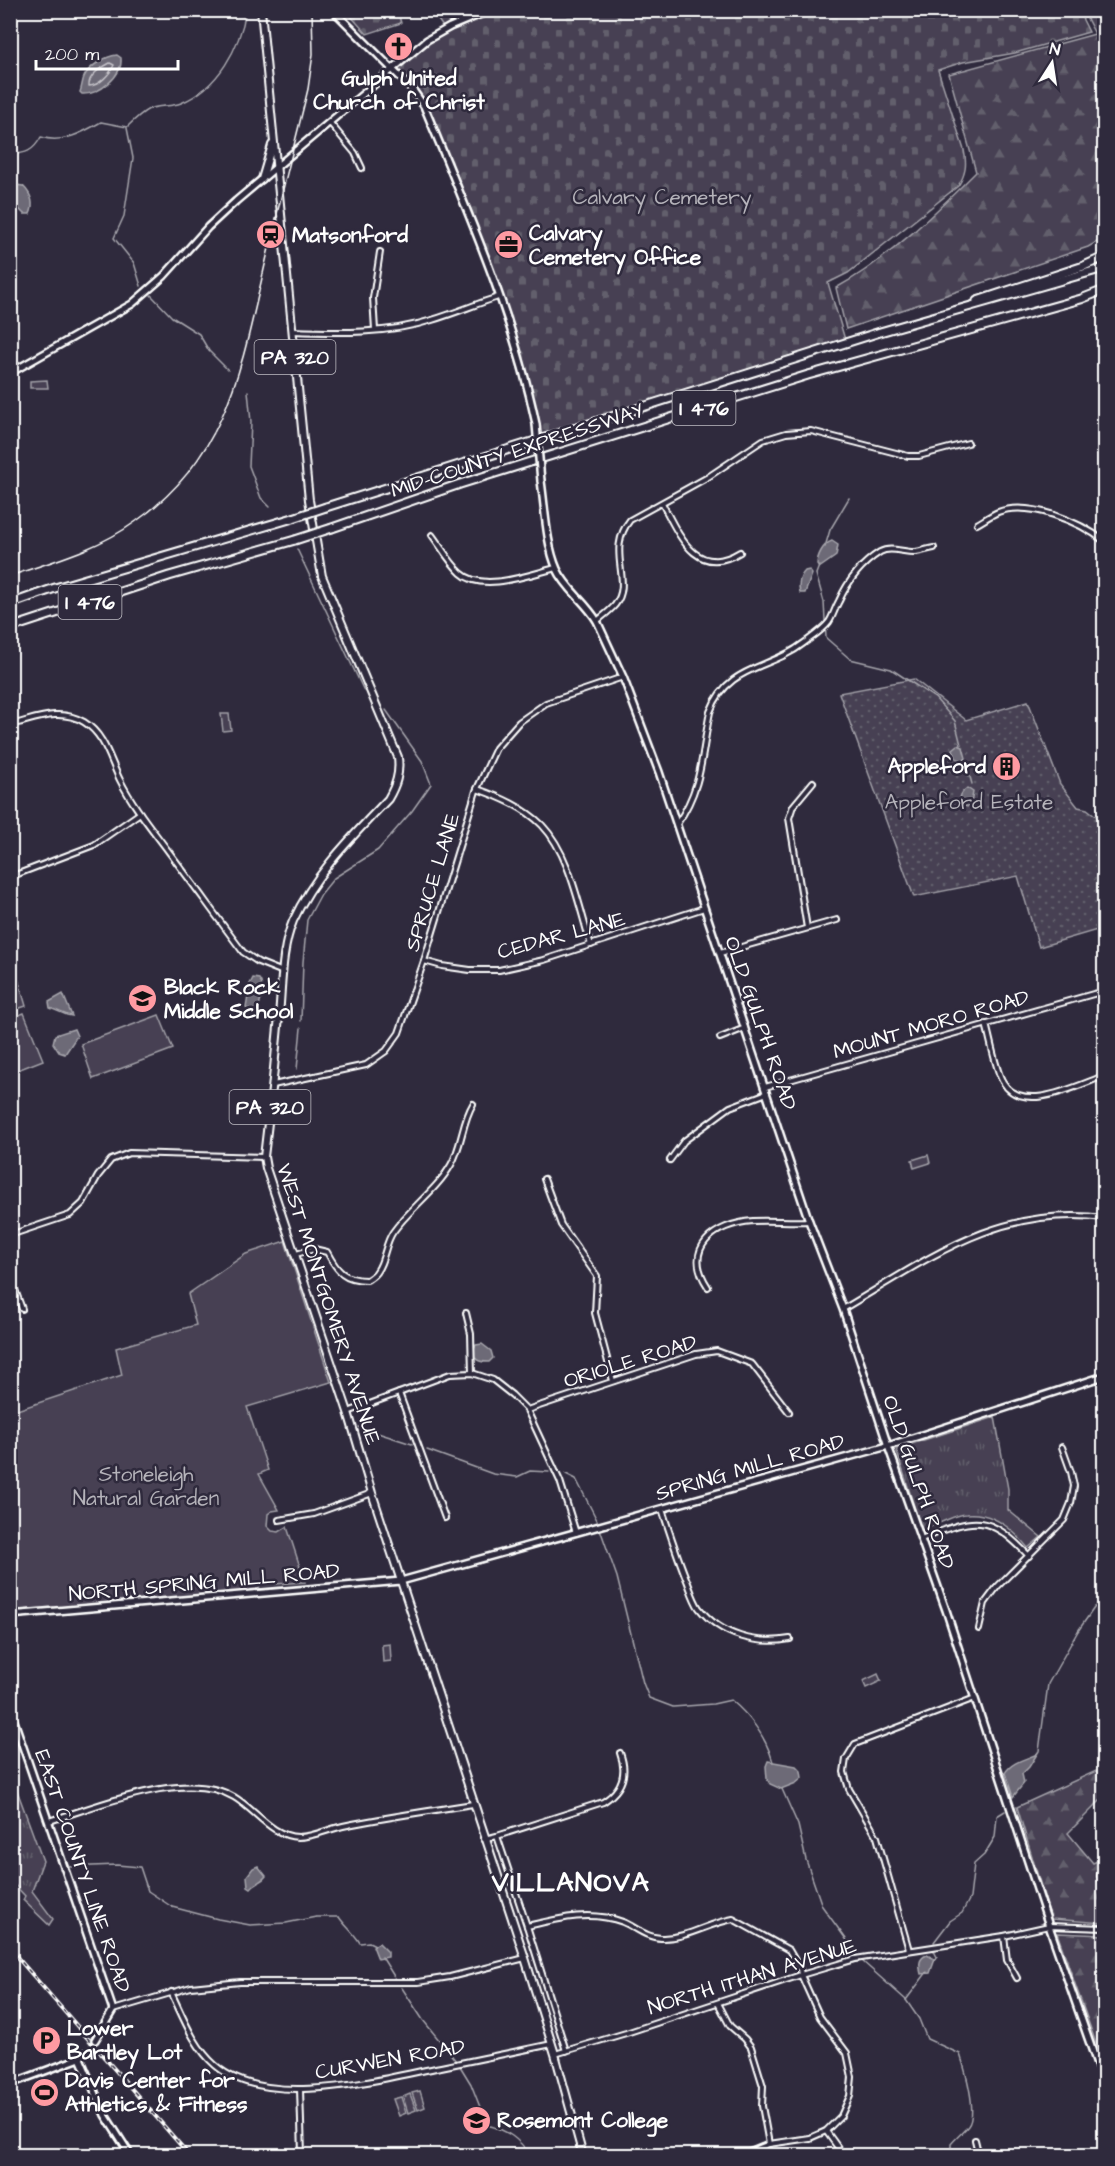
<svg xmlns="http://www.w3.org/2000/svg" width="1115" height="2166" font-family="'Architects Daughter',sans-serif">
<defs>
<pattern id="grass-tufts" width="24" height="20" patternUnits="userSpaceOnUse" patternTransform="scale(1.5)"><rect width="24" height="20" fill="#464152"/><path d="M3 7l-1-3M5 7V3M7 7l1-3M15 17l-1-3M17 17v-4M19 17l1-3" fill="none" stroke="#625e6c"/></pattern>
<pattern id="forest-firs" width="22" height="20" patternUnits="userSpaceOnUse" patternTransform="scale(1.5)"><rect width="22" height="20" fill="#464152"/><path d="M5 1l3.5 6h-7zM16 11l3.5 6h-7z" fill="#625e6c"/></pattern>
<pattern id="cemetery-stones" width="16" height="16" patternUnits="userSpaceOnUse" patternTransform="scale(1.5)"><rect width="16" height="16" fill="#464152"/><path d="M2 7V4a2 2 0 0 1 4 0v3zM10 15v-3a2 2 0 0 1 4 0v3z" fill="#625e6c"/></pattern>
<pattern id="park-dots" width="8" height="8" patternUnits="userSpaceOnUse" patternTransform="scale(1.5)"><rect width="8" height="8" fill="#464152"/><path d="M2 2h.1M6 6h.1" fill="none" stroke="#625e6c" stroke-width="1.8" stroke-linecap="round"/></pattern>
</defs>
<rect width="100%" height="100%" fill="#2f2a3d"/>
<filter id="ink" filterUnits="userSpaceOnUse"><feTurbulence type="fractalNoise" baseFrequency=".0167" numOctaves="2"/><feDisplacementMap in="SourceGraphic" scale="12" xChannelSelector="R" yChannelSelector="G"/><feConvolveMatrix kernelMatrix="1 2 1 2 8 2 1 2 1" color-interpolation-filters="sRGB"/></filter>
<g filter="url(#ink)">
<!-- grass -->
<g fill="url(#grass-tufts)" stroke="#a2a0a8" stroke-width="1.5">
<path d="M995,1417L1008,1489V1510L1041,1537L1028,1548C1013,1529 992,1511 966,1514C953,1515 934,1526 922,1531L896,1449Z"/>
<polygon points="15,1785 43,1861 32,1891 53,1919 49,1925 23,1900 25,1896 11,1881 11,1786"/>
</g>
<!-- forest -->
<g fill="url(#forest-firs)" stroke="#a2a0a8" stroke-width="1.5">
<path d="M1083,11H1104V238L1088,247L846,329L836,288C889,259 934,214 976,172L949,74L1095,34Z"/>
<polygon points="11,955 26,1006 11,1011 10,1011"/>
<polygon points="1096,1771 1104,1777 1104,1797 1068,1833 1093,1863 1104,1858 1104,1923 1051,1919 1017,1807"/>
<polygon points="1057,1933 1104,1935 1104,2066"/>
</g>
<!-- cemetery -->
<g fill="url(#cemetery-stones)" stroke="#a2a0a8" stroke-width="1.5">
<path d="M1078,10L1089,32L1015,53L963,62L938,70L964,150C967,164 966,174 958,186L848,273L828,283L846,343L543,439L536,424L530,395L479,241L424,106L393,70L427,40L491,11Z"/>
<polygon points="346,11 417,11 399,16 401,23 367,34"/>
<polygon points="432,11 483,11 443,27"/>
</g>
<!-- park -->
<polygon fill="url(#park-dots)" stroke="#a2a0a8" stroke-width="1.5" points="914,679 966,720 1028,701 1060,784 1078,807 1087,809 1104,822 1104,928 1039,947 1018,876 914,897 839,693"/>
<!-- garden -->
<g fill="#464152" stroke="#a2a0a8" stroke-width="1.5">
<polygon points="47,380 48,388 30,388 30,381"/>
<polygon points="221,714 229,714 231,730 223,731"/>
<polygon points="24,1013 43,1060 15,1071 11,1059 11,1018"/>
<polygon points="159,1015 173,1049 93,1079 81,1044"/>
<polygon points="928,1155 930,1163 914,1168 912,1160"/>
<polygon points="285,1241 331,1382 247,1407 268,1470 259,1474 279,1510 272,1511 268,1514 267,1526 272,1531 279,1532 287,1527 305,1582 259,1585 260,1590 11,1612 11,1412 122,1375 116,1348 196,1325 188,1294 246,1254"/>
<polygon points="390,1644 391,1661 383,1662 382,1645"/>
<polygon points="878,1674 881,1681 866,1688 863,1681"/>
<polygon points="420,2091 425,2107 418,2110 412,2093"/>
<polygon points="410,2094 416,2110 408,2113 403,2097"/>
<polygon points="401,2097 406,2113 399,2116 393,2099"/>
</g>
<!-- water -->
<g fill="#6d6a77" stroke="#a7a6ad" stroke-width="1.5">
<path d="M117,55L121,58C123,76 99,95 82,94L80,92C82,87 82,82 84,77C89,66 106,56 117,55Z"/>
<path d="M16,185L23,186C31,194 35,203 30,214H24L11,201V189Z"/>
<path d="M832,541L838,545L836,556L819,568L817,565C817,556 823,544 832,541Z"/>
<path d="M809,570L812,574L805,593H800C798,586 799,577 805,571Z"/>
<polygon points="958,745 963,747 966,758 963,762 956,758 953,749"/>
<path d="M967,788L973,792L971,804L967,807L960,804C959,797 961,792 967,788Z"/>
<path d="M253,978L259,979C265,986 261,1000 258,1009L252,1011L246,1008L250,984Z"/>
<polygon points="63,994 72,1016 67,1015 50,1008 49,1002"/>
<polygon points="74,1029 77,1036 65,1054 59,1052 53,1043 55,1035"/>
<path d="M482,1344L491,1351L493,1358L489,1362C479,1362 475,1361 472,1351L476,1345Z"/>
<path d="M1037,1754L1029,1767L1022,1774L1024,1783L1013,1797L1005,1773C1011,1762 1026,1759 1037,1754Z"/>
<polygon points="768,1761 796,1766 801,1771 802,1778 796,1783 781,1789 770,1784 767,1779 766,1766"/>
<path d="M258,1866L266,1876C262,1882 256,1882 251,1888L248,1886L247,1876L253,1868Z"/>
<polygon points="379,1943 388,1952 388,1957 378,1959 373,1946"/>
<path d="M927,1955L935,1959L930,1973L921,1974C919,1966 918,1958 927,1955Z"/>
</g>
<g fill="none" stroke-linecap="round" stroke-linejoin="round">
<!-- shore -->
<path stroke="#c5c3c9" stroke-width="1.5" d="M110,63L114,65C110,74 99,86 89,86C88,75 101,68 110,63Z"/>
<!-- stream -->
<g stroke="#a7a6ad" stroke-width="1.5">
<polyline points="127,128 133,158 124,216 114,238 134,263 141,286"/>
<path d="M10,155C26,153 33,152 41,137C62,144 82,133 101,122L127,127C133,121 141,113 149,109C159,105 171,107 181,103C218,88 240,48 246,10"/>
<polyline points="151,295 172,317 199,334 209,351 228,370"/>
<polyline points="248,391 251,422 249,466 261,498 270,507"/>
<polyline points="825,547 830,530 849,498"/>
<polyline points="297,549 364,691"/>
<polyline points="819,566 816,574 824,602 826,638 850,659 891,669 935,698 955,721 961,745"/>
<polyline points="965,759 972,784"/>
<polyline points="301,1021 303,962 307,920 321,894 334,878 378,850 412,811 431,784 422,761 386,710"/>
<polyline points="297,1069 301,1028"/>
<polyline points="359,1427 412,1444"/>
<polyline points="427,1450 493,1474 517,1477 530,1471 549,1472"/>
<polyline points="566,1474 576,1479 599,1524"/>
<path d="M600,1529L617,1577L643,1683L649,1698L673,1707L713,1704L731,1700C750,1716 766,1737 773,1762"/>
<polyline points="1036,1755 1039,1751 1048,1684 1078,1631 1094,1608 1104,1597"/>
<polyline points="782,1789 798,1825 806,1860 822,1906 859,1957"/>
<path d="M67,1867L117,1865L140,1867L148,1891L172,1907L218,1919L250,1925L286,1923L316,1917H339C346,1927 354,1933 360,1943L369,1942L375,1945"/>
<polyline points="934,1942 950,1921 962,1913 970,1898 974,1864 984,1855 995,1837 997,1816 1005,1811"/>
<polyline points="934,1951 937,1957 934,1961"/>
<polyline points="382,1957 395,1978"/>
<path d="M862,1961L906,2000L919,2019L927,2039L960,2054C965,2069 978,2113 968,2126C963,2132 956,2138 951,2144V2156"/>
<polyline points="402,1988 423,2020 456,2061"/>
<polyline points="906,2000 927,1972"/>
<path d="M460,2066L471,2084L487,2125C507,2130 519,2139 531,2156"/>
</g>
<!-- secondary-tunnel -->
<polyline stroke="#443f50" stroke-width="5" stroke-dasharray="5 2.5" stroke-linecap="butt" points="85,2053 95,2040"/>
<defs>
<g id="street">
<polyline points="330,123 355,153 362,168"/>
<polyline points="375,330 373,298 380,252"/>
<path d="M293,331C338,333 389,334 432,320C455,313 476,304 498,297"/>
<path d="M662,503C679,535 696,579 740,552"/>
<path d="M977,524C984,520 991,515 998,512C1029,500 1080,522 1104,541"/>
<path d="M432,535C441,547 450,563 461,573C482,593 531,574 556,568"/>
<path d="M597,621C603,616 610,611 615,605C634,581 605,551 630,520L708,477L763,440L786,433L811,431L908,456H919L968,443"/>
<path d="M18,723C41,717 62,709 84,722C105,735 110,760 120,780C133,806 152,829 169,852C194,885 218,919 243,952L258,962L283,972"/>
<path d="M477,789C500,797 524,807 542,825C570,854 579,907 591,945"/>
<path d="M677,824C703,786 701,756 710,712C728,664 770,670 804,643C812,637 823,630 829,622C833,616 835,608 839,601C848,581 861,564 880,552C891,546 904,553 916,552C922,551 928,549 934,548"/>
<polyline points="10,877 94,845 140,813"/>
<polyline points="807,928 789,818 793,806 813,782"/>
<polyline points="720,953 837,920"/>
<polyline points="424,961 442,966 470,970 499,970 544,960 704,908"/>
<path d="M986,1024C990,1038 996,1072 1003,1082C1022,1115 1078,1085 1104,1076"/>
<polyline points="720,1038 745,1028"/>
<polyline points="273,1085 366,1065 386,1051 399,1033 424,961 476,791 496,748 519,722 546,703 623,677"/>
<polyline points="765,1087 1104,991"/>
<polyline points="670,1160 684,1141 730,1107 767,1093"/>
<polyline points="544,1179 561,1225 597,1276 595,1313 613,1381"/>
<polyline points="10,1235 70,1215 83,1203 98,1176 111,1160 129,1153 264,1157"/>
<path d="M296,1254L314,1249L327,1252C337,1271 344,1280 367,1280C370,1278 375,1275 377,1271C385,1260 385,1243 393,1232C410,1208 436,1191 451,1165C462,1146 462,1122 473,1104"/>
<polyline points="10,1276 22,1309"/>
<path d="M708,1287C682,1248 714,1224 753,1221C771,1220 790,1222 809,1221"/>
<path d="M843,1309C930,1258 998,1205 1104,1218"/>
<polyline points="466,1313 471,1334 472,1373"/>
<polyline points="399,1393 445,1518"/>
<polyline points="527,1410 696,1354 717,1351 752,1364 789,1412"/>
<polyline points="348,1412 450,1374 472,1373 493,1380 512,1395 527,1410 560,1481 576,1533"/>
<path d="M662,1509C670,1534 678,1559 688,1583C691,1591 694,1601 699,1608C721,1636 757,1645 790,1639"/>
<polyline points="279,1520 314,1514 372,1493"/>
<path d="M921,1539C974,1518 986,1511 1029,1556"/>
<polyline points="979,1629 985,1603 997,1587 1064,1520 1071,1503 1074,1486 1071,1472 1062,1447"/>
<path d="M49,1821C99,1806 186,1768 234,1797C256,1810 271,1836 298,1837C313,1837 329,1829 343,1826C386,1817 430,1811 473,1804"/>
<path d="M497,1836L603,1802C622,1790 628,1774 620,1753"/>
<polyline points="484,1839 497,1836 527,1926 566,2051"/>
<polyline points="1104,1857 1100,1876 1104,1888"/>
<path d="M527,1926C560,1918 591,1910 623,1922C635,1927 647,1938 661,1938C686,1939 709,1923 733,1919L789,1950L800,1969L801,1975L820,2017L847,2053L852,2077L850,2096L841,2116L826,2131L810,2138L769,2144L740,2156"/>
<polyline points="1004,1936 1007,1960 1017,1978"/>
<polyline points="909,1950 877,1837 849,1789 844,1772 846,1759 855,1744 975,1698"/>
<path d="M171,1992C183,2017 194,2047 215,2065C267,2111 380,2079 441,2067C478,2059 515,2052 552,2044"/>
<polyline points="718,2003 730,2026 745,2039 751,2047 763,2086 762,2106 769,2144"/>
<polyline points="113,2010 191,1987 240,1982 418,1982 450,1977 525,1958"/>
<polyline points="555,2054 626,2033 801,1975 855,1959 1004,1936 1049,1926 1104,1928"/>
<polyline points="300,2089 302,2154"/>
<polyline points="826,2131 844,2156"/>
<polyline points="975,2140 979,2156"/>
<polyline points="298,2156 307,2156"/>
</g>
<g id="secondary">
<path d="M333,10L412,89L424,106C467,210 513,314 536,424"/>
<polyline points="10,373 132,304 164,276 208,227 236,201 427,40 450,27 491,10"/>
<path d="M541,481C545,508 546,544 557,569C566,589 586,602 597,621L623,677L659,772L809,1221L843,1309L888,1446L946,1610L1049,1926L1104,2084"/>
<polyline points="10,1615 401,1581 888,1446 1104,1376"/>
<polyline points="10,1709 113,2010 95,2040"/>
<polyline points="80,2058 105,2115 131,2156"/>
<polyline points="10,2084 80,2058 85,2053"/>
</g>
<g id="primary">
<path d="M261,10L309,500L322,576L398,757C400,774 396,785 388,799C352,837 315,873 293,921C281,950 282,985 279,1016C275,1063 270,1110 264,1157L266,1168L348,1412L372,1493L525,1958L555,2054L583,2156"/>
<polyline points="262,179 272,145"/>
</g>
<g id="highway">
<polyline points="977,301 1084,266 1104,257"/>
<polyline points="326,507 880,332 1104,268"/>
<polyline points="332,528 460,484 808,375 1081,299 1104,290"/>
<polyline points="10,604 55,588 293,518"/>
<polyline points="10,628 169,576 295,540"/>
</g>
</defs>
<!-- street casing -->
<use href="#street" stroke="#fff" stroke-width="8"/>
<!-- secondary casing -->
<use href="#secondary" stroke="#fff" stroke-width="10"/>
<!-- primary casing -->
<use href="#primary" stroke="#fff" stroke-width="10"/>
<!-- highway casing -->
<use href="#highway" stroke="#fff" stroke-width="11"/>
<!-- street -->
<use href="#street" stroke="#2f2a3d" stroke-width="4"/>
<!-- secondary -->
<use href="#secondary" stroke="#2f2a3d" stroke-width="5"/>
<!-- primary -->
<use href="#primary" stroke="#2f2a3d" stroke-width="6"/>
<!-- highway -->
<use href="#highway" stroke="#2f2a3d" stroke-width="7"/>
<!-- tram -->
<path stroke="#fff" stroke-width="1.5" d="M10,576C54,561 98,549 135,522C233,454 243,355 269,248C281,195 295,143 308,89L313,54L312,10"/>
<defs>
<polyline id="rail" points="10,1949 190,2156"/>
</defs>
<!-- rail casing -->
<use href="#rail" stroke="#fff" stroke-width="4"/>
<!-- rail -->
<use href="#rail" stroke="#2f2a3d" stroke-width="1.5" stroke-dasharray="4.5" stroke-linecap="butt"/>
<defs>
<polyline id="secondary-bridge" points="536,424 541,481"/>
<g id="highway-bridge">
<polyline points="293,518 326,507"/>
<polyline points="295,540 332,528"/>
</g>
</defs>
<!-- secondary-bridge casing -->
<use href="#secondary-bridge" stroke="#fff" stroke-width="10" stroke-linecap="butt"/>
<!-- highway-bridge casing -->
<use href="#highway-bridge" stroke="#fff" stroke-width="11" stroke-linecap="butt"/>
<!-- secondary-bridge -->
<use href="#secondary-bridge" stroke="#2f2a3d" stroke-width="5"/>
<!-- highway-bridge -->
<use href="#highway-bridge" stroke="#2f2a3d" stroke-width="7"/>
</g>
</g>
<!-- icons -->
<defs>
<symbol id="church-disc" viewBox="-11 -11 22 22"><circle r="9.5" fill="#ff9aa2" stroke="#2f2a3d"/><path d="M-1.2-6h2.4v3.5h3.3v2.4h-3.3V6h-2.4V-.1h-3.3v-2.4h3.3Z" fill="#111"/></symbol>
<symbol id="station-disc" viewBox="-11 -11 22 22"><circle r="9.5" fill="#ff9aa2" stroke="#2f2a3d"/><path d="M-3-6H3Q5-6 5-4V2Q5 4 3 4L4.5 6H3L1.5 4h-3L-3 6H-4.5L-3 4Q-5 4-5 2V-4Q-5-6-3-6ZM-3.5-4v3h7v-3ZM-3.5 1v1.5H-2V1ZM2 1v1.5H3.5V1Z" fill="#111"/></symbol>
<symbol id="office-disc" viewBox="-11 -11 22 22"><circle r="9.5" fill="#ff9aa2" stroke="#2f2a3d"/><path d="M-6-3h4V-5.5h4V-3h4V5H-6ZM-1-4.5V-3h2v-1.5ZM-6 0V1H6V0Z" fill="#111"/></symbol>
<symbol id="building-disc" viewBox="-11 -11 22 22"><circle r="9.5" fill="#ff9aa2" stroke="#2f2a3d"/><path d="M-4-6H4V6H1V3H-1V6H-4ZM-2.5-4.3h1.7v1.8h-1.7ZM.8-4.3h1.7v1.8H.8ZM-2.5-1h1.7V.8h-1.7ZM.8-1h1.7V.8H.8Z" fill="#111"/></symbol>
<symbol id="school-disc" viewBox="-11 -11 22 22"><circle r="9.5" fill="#ff9aa2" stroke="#2f2a3d"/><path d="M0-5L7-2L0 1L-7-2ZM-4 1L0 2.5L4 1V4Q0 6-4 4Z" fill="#111"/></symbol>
<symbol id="parking-disc" viewBox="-11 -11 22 22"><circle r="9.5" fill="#ff9aa2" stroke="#2f2a3d"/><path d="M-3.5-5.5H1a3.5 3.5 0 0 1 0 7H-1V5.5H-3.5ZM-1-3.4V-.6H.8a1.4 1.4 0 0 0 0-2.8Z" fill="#111"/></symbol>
<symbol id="stadium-disc" viewBox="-11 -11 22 22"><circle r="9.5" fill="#ff9aa2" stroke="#2f2a3d"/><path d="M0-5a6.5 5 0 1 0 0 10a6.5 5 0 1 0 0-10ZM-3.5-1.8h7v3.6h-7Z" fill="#111"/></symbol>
<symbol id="university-disc" viewBox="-11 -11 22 22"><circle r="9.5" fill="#ff9aa2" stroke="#2f2a3d"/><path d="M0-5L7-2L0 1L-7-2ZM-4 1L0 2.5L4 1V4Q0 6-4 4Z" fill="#111"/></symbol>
</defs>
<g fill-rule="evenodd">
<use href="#church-disc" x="382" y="30" width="33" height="33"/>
<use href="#station-disc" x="254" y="218" width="33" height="33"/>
<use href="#office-disc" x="492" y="228" width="33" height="33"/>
<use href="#building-disc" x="990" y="750" width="33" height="33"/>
<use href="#school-disc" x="126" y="982" width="33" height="33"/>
<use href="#parking-disc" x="30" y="2024" width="33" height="33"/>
<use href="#stadium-disc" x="28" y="2076" width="33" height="33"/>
<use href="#university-disc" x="460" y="2104" width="33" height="33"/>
</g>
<g text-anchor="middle" stroke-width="5" stroke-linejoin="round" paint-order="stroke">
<!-- shield labels -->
<g fill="#2f2a3d" stroke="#c1bfc5" stroke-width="1.5">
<rect x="254.5" y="340" width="81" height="34" rx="4.5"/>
<rect x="672.5" y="391" width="63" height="34" rx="4.5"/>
<rect x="58.5" y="585" width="63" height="34" rx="4.5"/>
<rect x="229.5" y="1090" width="81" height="34" rx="4.5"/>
</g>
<g font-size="20" font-weight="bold" fill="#fff">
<text x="295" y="364">PA 320</text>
<text x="704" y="415">I 476</text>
<text x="90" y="609">I 476</text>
<text x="270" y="1114">PA 320</text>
</g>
<!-- poi labels -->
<g font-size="21" font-weight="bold" fill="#fff" stroke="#2f2a3d" text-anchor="start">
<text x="399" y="85" text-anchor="middle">Gulph United<tspan x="399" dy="24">Church of Christ</tspan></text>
<text x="529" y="240">Calvary<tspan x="529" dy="24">Cemetery Office</tspan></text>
<text x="292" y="242">Matsonford</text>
<text x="986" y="773" text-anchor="end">Appleford</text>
<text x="164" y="994">Black Rock<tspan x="164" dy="24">Middle School</tspan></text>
<text x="67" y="2035">Lower<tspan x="67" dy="24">Bartley Lot</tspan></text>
<text x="65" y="2087">Davis Center for<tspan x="65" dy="24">Athletics &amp; Fitness</tspan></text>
<text x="497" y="2127">Rosemont College</text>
</g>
<!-- park labels -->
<g font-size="21" fill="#b5b3ba" stroke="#2f2a3d">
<text x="662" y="204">Calvary Cemetery</text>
<text x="969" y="809">Appleford Estate</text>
<text x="146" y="1481">Stoneleigh<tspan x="146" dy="24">Natural Garden</tspan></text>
</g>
<!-- street labels -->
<g font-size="21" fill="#fff" stroke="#2f2a3d">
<text transform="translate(517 450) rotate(-18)" y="7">MID-COUNTY EXPRESSWAY</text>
<text transform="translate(432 882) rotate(-73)" y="7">SPRUCE LANE</text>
<text transform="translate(561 935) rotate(-15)" y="7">CEDAR LANE</text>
<text transform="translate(761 1023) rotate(71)" y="7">OLD GULPH ROAD</text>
<text transform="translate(931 1024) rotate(-16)" y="7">MOUNT MORO ROAD</text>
<text transform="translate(329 1304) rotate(72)" y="7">WEST MONTGOMERY AVENUE</text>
<text transform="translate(630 1361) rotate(-17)" y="7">ORIOLE ROAD</text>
<text transform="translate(750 1467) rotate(-16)" y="7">SPRING MILL ROAD</text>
<text transform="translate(919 1482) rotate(71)" y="7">OLD GULPH ROAD</text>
<text transform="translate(204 1582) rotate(-5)" y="7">NORTH SPRING MILL ROAD</text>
<text transform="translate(83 1871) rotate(71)" y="7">EAST COUNTY LINE ROAD</text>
<text transform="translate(752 1976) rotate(-17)" y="7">NORTH ITHAN AVENUE</text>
<text transform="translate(390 2059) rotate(-10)" y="7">CURWEN ROAD</text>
</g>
<!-- district labels -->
<g font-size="27" font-weight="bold" letter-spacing="1.5" fill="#fff" stroke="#2f2a3d">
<text x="571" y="1891">VILLANOVA</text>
</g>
</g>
<!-- margin -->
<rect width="1115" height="2166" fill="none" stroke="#2f2a3d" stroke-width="36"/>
<rect x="18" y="18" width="1079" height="2130" fill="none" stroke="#fff" stroke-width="2" filter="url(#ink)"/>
<!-- north arrow -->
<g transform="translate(1052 63) rotate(12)" stroke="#2f2a3d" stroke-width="4.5" paint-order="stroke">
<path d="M0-4.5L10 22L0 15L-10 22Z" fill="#ffffff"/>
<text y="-9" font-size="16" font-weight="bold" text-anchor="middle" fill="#ffffff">N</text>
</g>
<!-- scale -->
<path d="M36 60v9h142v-9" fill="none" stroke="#ffffff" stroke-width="3"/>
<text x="45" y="60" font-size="18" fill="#ffffff" stroke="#2f2a3d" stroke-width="4.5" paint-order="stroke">200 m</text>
</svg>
